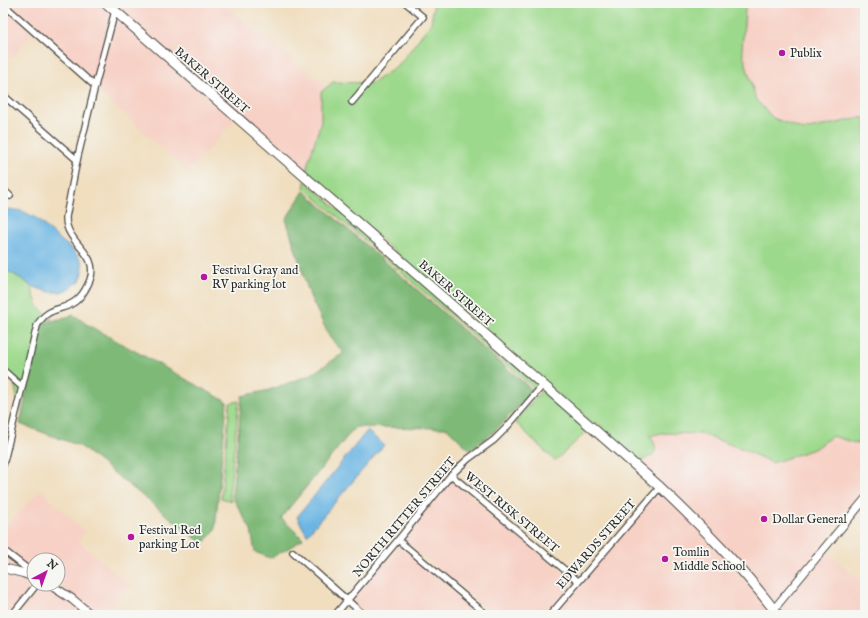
<svg xmlns="http://www.w3.org/2000/svg" width="868" height="618" font-family="'IM FELL English',serif">
<rect width="100%" height="100%" fill="#f6f6f2"/>
<filter id="ink" filterUnits="userSpaceOnUse"><feTurbulence type="fractalNoise" baseFrequency=".025" numOctaves="2"/><feDisplacementMap in="SourceGraphic" scale="8" xChannelSelector="R" yChannelSelector="G"/><feConvolveMatrix kernelMatrix="1 2 1 2 8 2 1 2 1" color-interpolation-filters="sRGB"/></filter>
<filter id="wash" filterUnits="userSpaceOnUse"><feTurbulence type="fractalNoise" baseFrequency=".012" numOctaves="4" result="noise"/><feDisplacementMap in="SourceGraphic" scale="16" xChannelSelector="R" yChannelSelector="G"/><feGaussianBlur stdDeviation="0.9" result="paint"/><feColorMatrix in="noise" values="0 0 0 0 0 0 0 0 0 0 0 0 0 0 0 0 0 1.4 0 .05"/><feComposite in="paint" operator="in"/></filter>
<g filter="url(#wash)">
<rect width="100%" height="100%" fill="#f0debf"/>
<!-- built -->
<g fill="#f7d1c6">
<polygon points="3,3 101,3 235,120 188,171 96,89 34,31 11,60 3,54"/>
<polygon points="111,3 221,3 327,87 321,92 321,122 308,163 306,174"/>
<polygon points="746,3 865,3 865,117 804,130 773,118 756,100 742,50 745,10"/>
<polygon points="662,433 701,434 743,449 772,463 814,449 832,436 865,446 865,483 823,545 774,605 647,472 640,462 653,455 648,436"/>
<polygon points="451,480 574,582 546,615 493,615 403,540"/>
<polygon points="660,487 774,609 769,615 552,615"/>
<polygon points="40,490 85,532 78,541 129,584 106,615 96,615 74,597 56,584 58,584 58,560 34,560 34,573 3,565 3,530"/>
<polygon points="399,545 482,615 369,615 351,600"/>
<polygon points="825,551 865,585 865,615 782,615 778,609"/>
<polygon points="3,572 34,580 34,584 42,584 54,591 70,602 86,615 3,615"/>
</g>
<!-- green -->
<g fill="#9dd98c" stroke="#64825c">
<polygon points="434,3 746,3 745,10 742,50 756,100 773,118 804,130 865,117 865,446 832,436 814,449 772,463 743,449 701,434 662,433 649,436 653,439 656,449 653,455 640,462 597,423 591,423 306,174 308,163 321,122 321,92 333,82 372,83 398,66 431,23"/>
<polygon points="305,181 538,385 535,390 534,388 306,189 304,189"/>
<polygon points="3,268 22,279 31,286 38,307 52,319 41,322 39,324 20,411 14,383 3,373"/>
<polygon points="543,389 586,427 585,428 584,434 555,461 515,422"/>
<polygon points="239,401 229,496 232,501 221,498 230,403"/>
</g>
<!-- forest -->
<g fill="#7eb978" stroke="#547252">
<polygon points="304,191 532,390 515,410 494,432 470,450 447,428 355,427 281,518 303,539 287,549 270,558 255,552 251,530 232,496 242,396 269,390 310,375 344,353 330,338 310,296 286,219"/>
<polygon points="74,315 86,324 227,402 215,530 203,544 80,446 20,424 41,324"/>
</g>
<!-- water -->
<g fill="#6ab5e3" stroke="#4a7087">
<polygon points="9,209 22,211 36,218 58,238 71,248 82,261 83,272 80,281 68,290 60,292 49,292 31,286 22,279 3,268 3,212"/>
<polygon points="367,431 384,445 307,535 297,517"/>
</g>
</g>
<g filter="url(#ink)">
<g fill="none" stroke-linecap="round" stroke-linejoin="round">
<defs>
<g id="minor">
<polyline points="3,4 95,86"/>
<polyline points="3,95 77,160"/>
<polyline points="352,102 423,17 406,3"/>
<polyline points="3,189 10,196"/>
<polyline points="3,370 22,387"/>
<path d="M3,465L37,326C48,304 65,313 79,298C84,293 87,287 90,280C99,255 72,246 67,226C66,223 66,220 66,217L77,160L95,86L115,11"/>
<polyline points="451,475 578,581"/>
<polyline points="398,540 487,615"/>
<polyline points="3,550 34,574"/>
<polyline points="293,552 364,615"/>
<polyline points="12,615 37,584"/>
<polyline points="335,615 398,540 451,475 468,459 494,440 506,428 543,385"/>
<polyline points="550,615 660,487"/>
</g>
<polyline id="tertiary" points="769,615 865,499"/>
<g id="secondary">
<polyline points="3,568 23,573 34,577"/>
<polyline points="49,584 72,599 91,615"/>
</g>
<path id="primary" d="M106,3L660,487C702,527 743,568 778,615"/>
</defs>
<!-- minor casing -->
<use href="#minor" stroke="#494641" stroke-width="8"/>
<!-- tertiary casing -->
<use href="#tertiary" stroke="#494641" stroke-width="9"/>
<!-- secondary casing -->
<use href="#secondary" stroke="#494641" stroke-width="10"/>
<!-- primary casing -->
<use href="#primary" stroke="#494641" stroke-width="11"/>
<!-- minor -->
<use href="#minor" stroke="#fff" stroke-width="5.5"/>
<!-- tertiary -->
<use href="#tertiary" stroke="#fff" stroke-width="7"/>
<!-- secondary -->
<use href="#secondary" stroke="#fff" stroke-width="8"/>
<!-- primary -->
<use href="#primary" stroke="#fff" stroke-width="9"/>
</g>
</g>
<!-- markers -->
<g fill="#b5179e" stroke="#f6f6f2" stroke-width="1.5">
<circle cx="782" cy="53" r="4"/>
<circle cx="204" cy="277" r="4"/>
<circle cx="764" cy="519" r="4"/>
<circle cx="131" cy="537" r="4"/>
<circle cx="665" cy="559" r="4"/>
</g>
<g text-anchor="middle" stroke-width="3.5" stroke-linejoin="round" paint-order="stroke">
<!-- poi labels -->
<g font-size="12" fill="#2b2b2b" stroke="#f6f6f2" text-anchor="start">
<text x="790" y="57">Publix</text>
<text x="212" y="274">Festival Gray and<tspan x="212" dy="14">RV parking lot</tspan></text>
<text x="772" y="523">Dollar General</text>
<text x="139" y="534">Festival Red<tspan x="139" dy="14">parking Lot</tspan></text>
<text x="673" y="556">Tomlin<tspan x="673" dy="14">Middle School</tspan></text>
</g>
<!-- street labels -->
<g font-size="12" fill="#2b2b2b" stroke="#f6f6f2">
<text transform="translate(212 80) rotate(41)" y="4">BAKER STREET</text>
<text transform="translate(456 293) rotate(41)" y="4">BAKER STREET</text>
<text transform="translate(512 512) rotate(40)" y="4">WEST RISK STREET</text>
<text transform="translate(404 517) rotate(-50)" y="4">NORTH RITTER STREET</text>
<text transform="translate(596 544) rotate(-49)" y="4">EDWARDS STREET</text>
</g>
</g>
<!-- margin -->
<rect width="868" height="618" fill="none" stroke="#f6f6f2" stroke-width="16"/>
<!-- north arrow -->
<g transform="translate(46 572) rotate(41)"><circle r="19" fill="#f6f6f2" stroke="#a5a5a2"/>
<path d="M0-3L7 15L0 10L-7 15Z" fill="#b5179e"/>
<text y="-6" font-size="11" font-weight="bold" text-anchor="middle" fill="#2b2b2b">N</text>
</g>
</svg>
